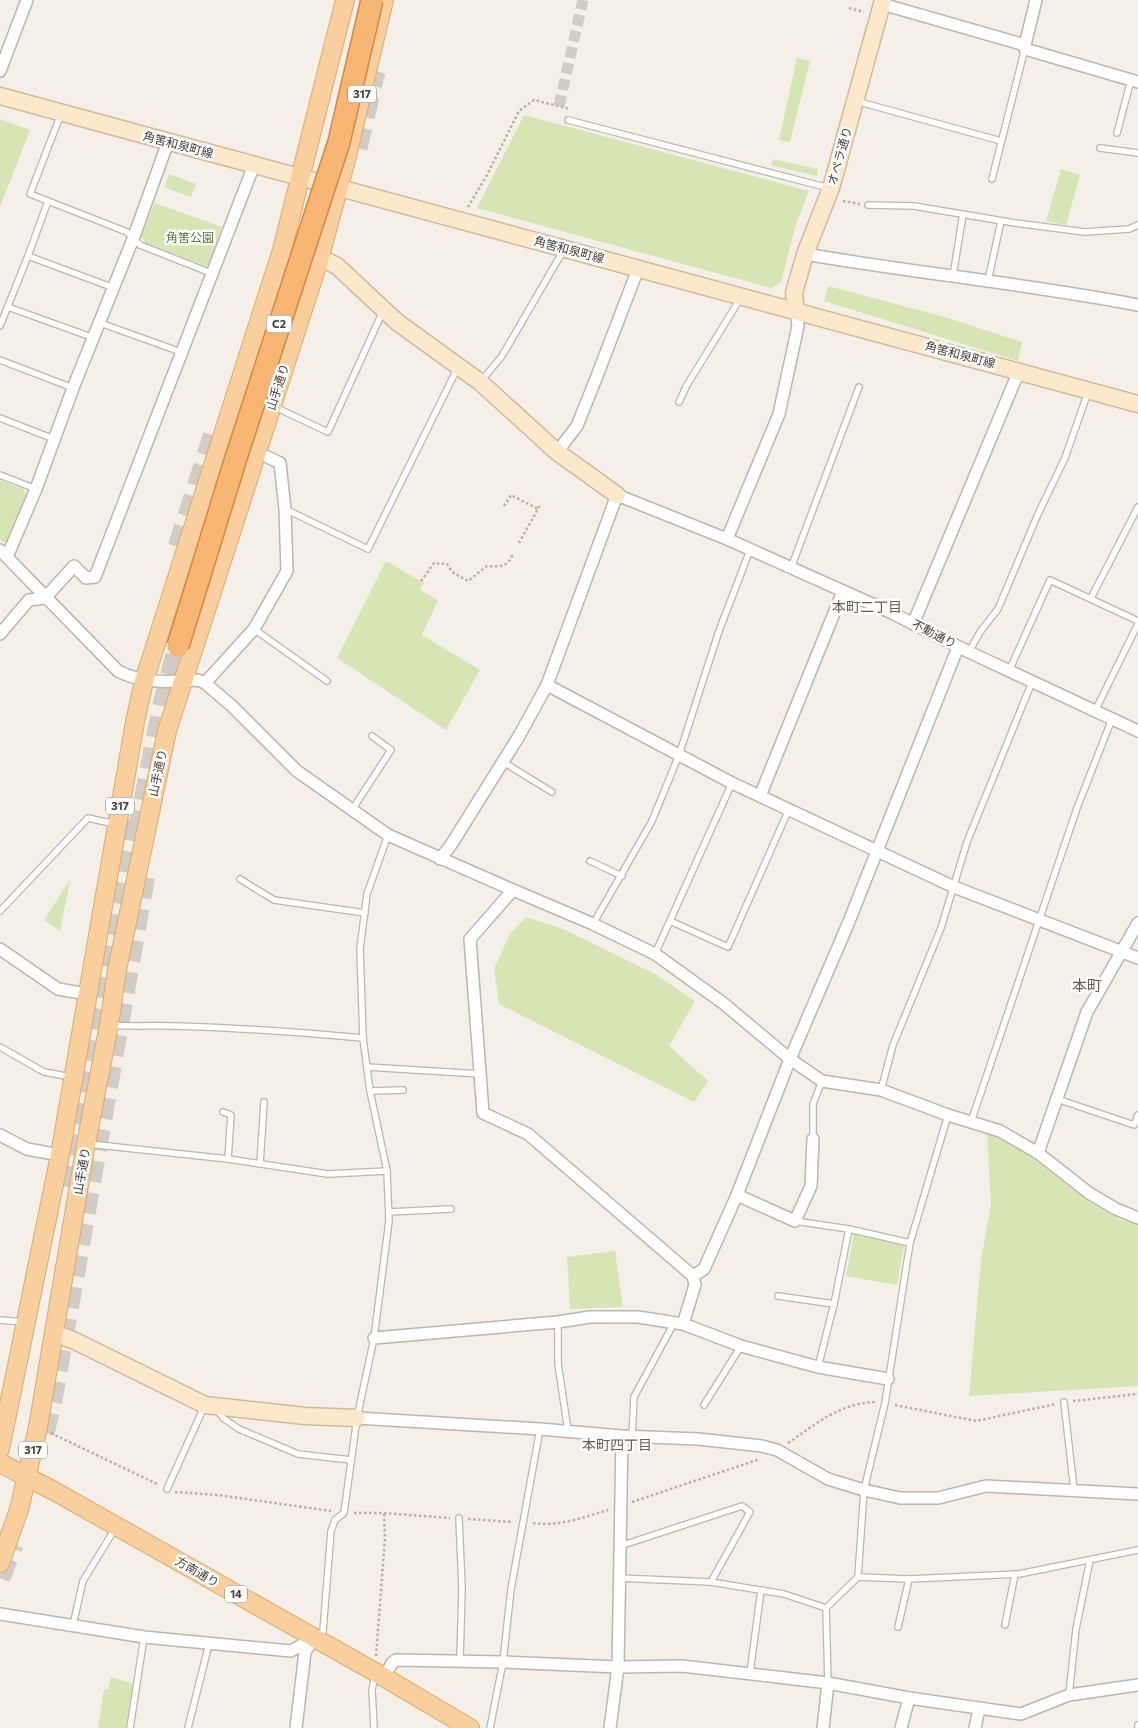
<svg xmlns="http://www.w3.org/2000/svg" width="1138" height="1728" font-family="Commissioner,'Noto Sans JP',sans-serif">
<rect width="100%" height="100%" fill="#f4efe9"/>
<!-- green -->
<g fill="#d7e5b4">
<polygon points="797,58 810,61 790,142 779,140"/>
<polygon points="524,115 809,191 796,224 781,282 771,288 477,208"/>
<polygon points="0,119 30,130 0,207"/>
<polygon points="773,159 818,169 817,176 771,165"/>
<polygon points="1061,169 1080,175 1066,225 1046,221"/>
<polygon points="169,174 196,184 191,197 164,187"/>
<polygon points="155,203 222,227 211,264 206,266 145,243 141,236"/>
<polygon points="828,286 945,317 1022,342 1018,361 824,301"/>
<polygon points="0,480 23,489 26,494 8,542 3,542 0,539"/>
<polygon points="386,561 424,583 420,590 438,600 422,635 480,670 446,730 337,658"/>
<polygon points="70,880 60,931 44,920"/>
<polygon points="526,917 563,929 655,974 695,1001 669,1046 708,1081 694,1102 499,1004 494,969 510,934"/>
<polygon points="987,1133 1003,1139 1021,1149 1089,1202 1119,1219 1138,1225 1138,1386 969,1396 981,1260 991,1205"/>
<polygon points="854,1233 904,1246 897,1285 846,1276"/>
<polygon points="615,1251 623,1307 570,1309 567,1257"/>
<polygon points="111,1677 134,1684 127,1728 98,1728 104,1689 108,1689"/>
</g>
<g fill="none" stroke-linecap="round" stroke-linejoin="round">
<!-- street-tunnel -->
<polyline stroke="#d1ccc6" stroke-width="11" stroke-dasharray="11 5.5" stroke-linecap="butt" points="559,106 583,0"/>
<!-- highway-tunnel -->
<g stroke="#d1ccc6" stroke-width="21" stroke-dasharray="21 11" stroke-linecap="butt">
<polyline points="357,148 375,71"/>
<polyline points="178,547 215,431"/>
<polyline points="138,832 162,709 178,646"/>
<polyline points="62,1186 131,813"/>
<polyline points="44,1433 52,1400 145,875"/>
<polyline points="0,1578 13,1544"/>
</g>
<defs>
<g id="lane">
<polyline points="856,101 1001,141"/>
<polyline points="568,120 829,188"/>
<polyline points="1117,133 1131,80"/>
<polyline points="1100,148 1138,153"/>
<polyline points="992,179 1025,48"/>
<polyline points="48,201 127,232 140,245 211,273"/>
<polyline points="868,205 914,206 1015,223 1085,232 1129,229 1138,225"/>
<polyline points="28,256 114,288"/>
<polyline points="953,276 963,214"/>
<polyline points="988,281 1001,221"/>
<polyline points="8,307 94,338"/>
<polyline points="100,323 181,352"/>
<polyline points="0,326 28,256 48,201 30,194 61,114"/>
<polyline points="0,360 73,388"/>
<polyline points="482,380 502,356 563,251"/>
<polyline points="679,402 687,385 740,299"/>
<polyline points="275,407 328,432 383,311"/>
<polyline points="0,418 54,439"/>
<polyline points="0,475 36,489"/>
<polyline points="285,509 368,549 457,369"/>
<polyline points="791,568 859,387"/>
<polyline points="1091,598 1138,507"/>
<polyline points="254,629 327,681"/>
<polyline points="969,652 980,632 998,609 1038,514 1065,458 1088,392"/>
<polyline points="1009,671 1050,580 1138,621"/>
<polyline points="1095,711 1138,624"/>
<polyline points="503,762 552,792"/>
<polyline points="352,810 391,750 372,736"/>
<polyline points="590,861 622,876"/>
<polyline points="240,879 274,900 365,913"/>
<polyline points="0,911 88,818 115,824"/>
<polyline points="670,921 728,947 789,809"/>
<polyline points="593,924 652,821 679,755 719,631 750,550"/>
<polyline points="655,954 732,783"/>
<path d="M111,1025C133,1027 154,1025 176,1026C238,1028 301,1032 363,1038"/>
<polyline points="0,1047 44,1072 71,1077"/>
<polyline points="367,1067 480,1074"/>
<polyline points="881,1090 893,1045 941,928 967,842 1032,682"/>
<polyline points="370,1091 403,1090"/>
<polyline points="1057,1099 1134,1125 1138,1115"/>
<polyline points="223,1112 231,1115 228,1159"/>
<polyline points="971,1122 1077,808 1112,719"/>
<polyline points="813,1139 813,1104 822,1081"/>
<polyline points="89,1144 228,1159 328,1174 387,1171"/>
<polyline points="260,1164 264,1102"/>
<polyline points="389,1212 451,1209"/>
<polyline points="795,1221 849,1229 910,1243"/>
<polyline points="778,1296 834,1304"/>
<polyline points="0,1320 23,1322"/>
<polyline points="558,1322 558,1364 568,1431"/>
<polyline points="818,1367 834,1304 849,1229"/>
<polyline points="1064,1402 1074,1490"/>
<polyline points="704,1405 741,1346"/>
<polyline points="218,1411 223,1418 239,1429 298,1454 351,1460"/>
<polyline points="632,1437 634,1397 674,1323"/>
<polyline points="167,1489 204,1407"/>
<polyline points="459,1518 462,1588 460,1661"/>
<polyline points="620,1546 742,1506 750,1512 711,1582"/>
<polyline points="858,1577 909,1579 1019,1574 1138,1550"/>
<polyline points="619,1578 711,1582 784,1594 826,1608"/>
<polyline points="73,1625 83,1581 116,1527"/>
<polyline points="1005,1625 1015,1574"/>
<polyline points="898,1627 909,1579"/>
<polyline points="317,1635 323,1631 331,1531 335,1520 344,1513 357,1418 374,1338 389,1221 387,1171 370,1091 363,1038 360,949 367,894 388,835"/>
<polyline points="750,1673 761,1590"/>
<polyline points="828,1683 826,1608 858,1577 864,1490 885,1403 910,1243 948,1115"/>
<polyline points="1069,1695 1076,1629 1090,1560"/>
<polyline points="130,1728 144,1637"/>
<polyline points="188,1728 209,1644"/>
<polyline points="374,1728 372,1690 375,1674"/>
<polyline points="490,1728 503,1662 511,1589 540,1429"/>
<polyline points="1138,1728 1138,1725"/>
</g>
<g id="street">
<polyline points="882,4 1025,45 1036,0"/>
<polyline points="1025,49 1138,82"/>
<polyline points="0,71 27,0"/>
<path d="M805,254C916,273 1028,284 1138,305"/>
<polyline points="557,452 577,426 597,376 638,269"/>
<polyline points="727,539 779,414 798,326 796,311"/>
<path d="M0,550L118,671C143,684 170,682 198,680L205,683L233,707L297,771L388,835L513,890L593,924L655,954L723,1003L790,1059L822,1081L881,1090L948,1115L1000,1131L1038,1153L1089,1193L1116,1209L1138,1218"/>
<polyline points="7,557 36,489 73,388 133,239 168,142"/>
<polyline points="913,624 1019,371"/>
<polyline points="0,634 29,600 45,598 74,566 86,578 95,577 254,165"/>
<polyline points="205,683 254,629 287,571 285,509 280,463 257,452"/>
<polyline points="547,685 732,783 954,887 1138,958"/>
<polyline points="760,796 843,591"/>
<polyline points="440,859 451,845 519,736 547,685 617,495 727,539 892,613 969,652 1138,731"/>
<polyline points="513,890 470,939 483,1113 528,1134 693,1276 695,1285 683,1324"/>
<polyline points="0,949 58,989 87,994"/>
<polyline points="0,1135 27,1149 60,1155"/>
<polyline points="1038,1153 1087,1012 1138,923"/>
<polyline points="737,1195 795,1221 811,1186 813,1139"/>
<polyline points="693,1276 704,1269 737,1195 790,1059 848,924 958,647"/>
<polyline points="374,1338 558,1322 590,1317 638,1317 683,1324 741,1346 818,1367 888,1379"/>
<polyline points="357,1418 540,1429 622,1436 698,1439 762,1446 777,1450 828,1479 864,1490 900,1498 938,1498 986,1486 1138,1494"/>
<polyline points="0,1614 144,1637 291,1651 314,1638"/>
<polyline points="384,1678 392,1663 396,1660 503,1662 618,1667 682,1666 828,1683 909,1698 1021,1714 1069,1695 1138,1685"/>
<polyline points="296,1728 305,1652 313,1640"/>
<polyline points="610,1728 618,1667 622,1436"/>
<polyline points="823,1728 828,1683"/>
<polyline points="901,1728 909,1698"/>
<polyline points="975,1728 979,1709"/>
</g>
<g id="secondary">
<polyline points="0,96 1138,404"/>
<polyline points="319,260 329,262 337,266 397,322 480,382 557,452 617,495"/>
<polyline points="796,311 794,293 805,254 831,188 883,0"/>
<polyline points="54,1333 75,1341 205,1405 305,1416 357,1418"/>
</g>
<g id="primary">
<polyline points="0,1449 60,1155 135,722 144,681 282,250 345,0"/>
<polyline points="0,1463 54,1491 375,1672 470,1728"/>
<polyline points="0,1563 19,1510 38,1427 86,1144 109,1025 117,970 167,731 319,260 346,160 384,0"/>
</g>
</defs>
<!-- lane casing -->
<use href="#lane" stroke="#bfb5ac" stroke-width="8"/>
<!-- street casing -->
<use href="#street" stroke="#bfb5ac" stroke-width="14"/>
<!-- secondary casing -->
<use href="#secondary" stroke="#d1ba9b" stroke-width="19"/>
<!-- primary casing -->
<use href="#primary" stroke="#ddaa6d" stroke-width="20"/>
<!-- path -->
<g stroke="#c0ae9e" stroke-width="2.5" stroke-dasharray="2.5 2.5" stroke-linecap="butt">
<polyline points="849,8 864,12"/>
<polyline points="843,201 860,204"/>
<polyline points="468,207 487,175 519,111 534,100 570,109"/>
<polyline points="504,506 511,495 538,509"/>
<polyline points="519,543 540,505"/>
<path d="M421,581L434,563L447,564L452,572L468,581L487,566C500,567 508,567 513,554"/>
<polyline points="1073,1401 1138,1394"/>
<polyline points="895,1405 976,1421 1056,1404"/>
<polyline points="51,1433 159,1485"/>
<path d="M788,1443C816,1424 841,1402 877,1402"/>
<polyline points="175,1492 218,1495 331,1511"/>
<polyline points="632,1502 760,1459"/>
<polyline points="354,1513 384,1513 450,1518"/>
<polyline points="468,1519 513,1522"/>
<path d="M533,1523C559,1527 584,1517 608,1510"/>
<polyline points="376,1656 385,1538 384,1513"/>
</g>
<!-- lane -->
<use href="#lane" stroke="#fff" stroke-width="5.5"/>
<!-- street -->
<use href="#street" stroke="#fff" stroke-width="11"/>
<!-- secondary -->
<use href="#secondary" stroke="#fce8cb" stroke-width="16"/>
<!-- primary -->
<use href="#primary" stroke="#f9d09d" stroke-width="18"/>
<defs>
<polyline id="highway-bridge" points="178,646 235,461 339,142 372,0"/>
</defs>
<!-- highway-bridge casing -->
<use href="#highway-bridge" stroke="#d58741" stroke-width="24" stroke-linecap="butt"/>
<!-- highway-bridge -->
<use href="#highway-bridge" stroke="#f6b572" stroke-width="21"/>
</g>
<g text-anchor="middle" stroke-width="5" stroke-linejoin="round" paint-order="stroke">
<!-- shield labels -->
<g fill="#fff" stroke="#7e7874" stroke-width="1">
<rect x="348" y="85.5" width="28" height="17" rx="4"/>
<rect x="266.5" y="315.5" width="25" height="17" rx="4"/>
<rect x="106" y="797.5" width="28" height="17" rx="4"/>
<rect x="19" y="1441.5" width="28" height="17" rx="4"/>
<rect x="225" y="1585.5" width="22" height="17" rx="4"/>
</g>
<g font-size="11" font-weight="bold" fill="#473e38">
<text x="362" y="98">317</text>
<text x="279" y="328">C2</text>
<text x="120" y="810">317</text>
<text x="33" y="1454">317</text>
<text x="236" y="1598">14</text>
</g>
<!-- street labels -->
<g font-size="12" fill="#473e38" stroke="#fff">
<text transform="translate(178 145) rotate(15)" y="4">角筈和泉町線</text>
<text transform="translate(840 156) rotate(-74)" y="4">オペラ通り</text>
<text transform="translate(569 250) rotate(15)" y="4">角筈和泉町線</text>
<text transform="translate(960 355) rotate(15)" y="4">角筈和泉町線</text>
<text transform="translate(278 387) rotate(-72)" y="4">山手通り</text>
<text transform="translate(934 634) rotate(27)" y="4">不動通り</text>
<text transform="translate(158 773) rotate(-78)" y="4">山手通り</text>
<text transform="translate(82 1171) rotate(-80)" y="4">山手通り</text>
<text transform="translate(197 1572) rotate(30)" y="4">方南通り</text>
</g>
<!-- park labels -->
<g font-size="12" fill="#55762e" stroke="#fff">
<text x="190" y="242">角筈公園</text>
</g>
<!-- neighbourhood labels -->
<g font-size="14" fill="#695b4f" stroke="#fff">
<text x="867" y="612">本町二丁目</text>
<text x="617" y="1450">本町四丁目</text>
</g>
<!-- quarter labels -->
<g font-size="15" fill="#695b4f" stroke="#fff">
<text x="1087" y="991">本町</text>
</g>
</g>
</svg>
